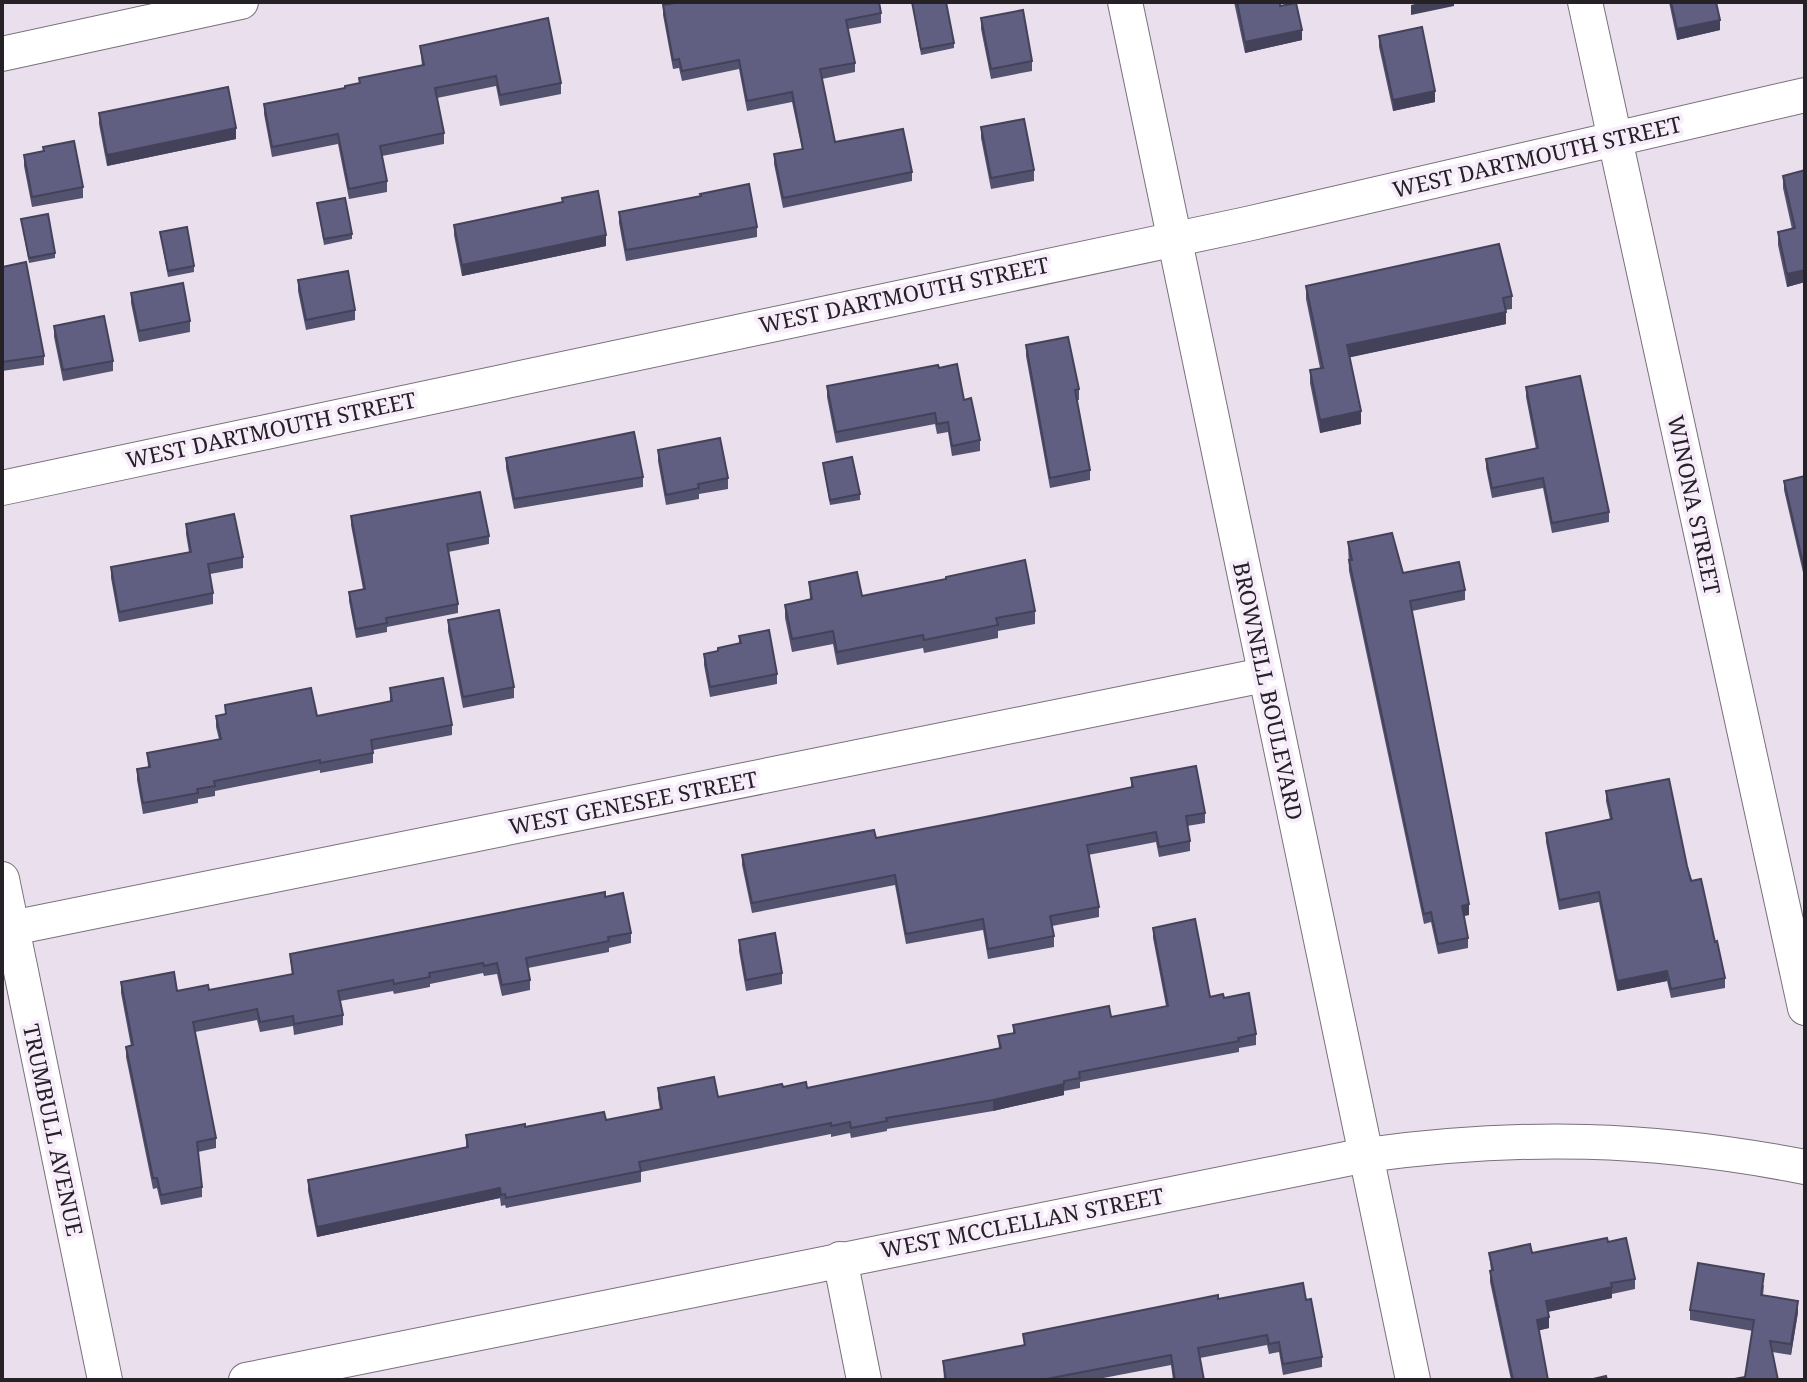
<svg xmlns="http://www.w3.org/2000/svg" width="1807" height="1382" font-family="'Noto Serif',serif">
<rect width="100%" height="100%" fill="#eadfec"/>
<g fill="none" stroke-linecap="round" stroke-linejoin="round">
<defs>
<g id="street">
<polyline points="1125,2 1413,1380"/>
<polyline points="1585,2 1805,1008"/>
<polyline points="2,54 241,2"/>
<polyline points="2,488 1247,224 1805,95"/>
<polyline points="2,879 105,1380"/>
<polyline points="2,930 1264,675"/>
<polyline points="840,1259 864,1380"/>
<path d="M246,1380L1366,1155C1522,1134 1651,1137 1805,1167"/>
</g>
</defs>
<!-- street casing -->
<use href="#street" stroke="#7a707c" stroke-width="36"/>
<!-- street -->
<use href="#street" stroke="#fff" stroke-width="34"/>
</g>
<!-- wall -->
<g fill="#53526f">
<polygon points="912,2 954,43 954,48 921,55"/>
<polygon points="1234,2 1280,2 1280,6 1302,40 1245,53"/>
<polygon points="1669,2 1716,2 1720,30 1677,40"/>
<polygon points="663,5 881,13 881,23 848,29 855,63 855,72 822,79 835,142 912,172 912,181 783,208 774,164 774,154 802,149 792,102 747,111 739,69 682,81 679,68 673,69 663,15"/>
<polygon points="981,18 1032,61 1032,71 991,79 981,29"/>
<polygon points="1379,36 1435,102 1393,111 1379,47"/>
<polygon points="420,46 561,83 561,94 500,106 496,86 437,98 444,133 444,144 382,156 387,181 387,192 349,199 338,144 272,157 264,114 264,104 345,88 359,83 359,78 422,66"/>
<polygon points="99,113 236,139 107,166 99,124"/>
<polygon points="981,127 1034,170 1034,181 991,189 981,138"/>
<polygon points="43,147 83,187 83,198 32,207 24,166 24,155 43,152"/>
<polygon points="1805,170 1805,282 1787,287 1778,245 1778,232 1792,229 1783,188 1783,176"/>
<polygon points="562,198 606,246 462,276 454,235 454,225 562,202"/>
<polygon points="317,203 352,234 352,239 324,245"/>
<polygon points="619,212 757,227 757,237 626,261 619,223"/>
<polygon points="21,219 55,253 55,258 29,263"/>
<polygon points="160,232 194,266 194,272 168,277"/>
<polygon points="2,267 44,356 44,365 2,371"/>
<polygon points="298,280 355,310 355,320 306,330 298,291"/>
<polygon points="1306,286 1512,296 1512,309 1505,310 1506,324 1350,357 1361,424 1320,433 1310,383 1310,370 1320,368 1306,299"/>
<polygon points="131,293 190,321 190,332 139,342 131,303"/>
<polygon points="54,326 113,361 113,371 63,381 54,337"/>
<polygon points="1026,345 1079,389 1079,400 1077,400 1090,470 1090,480 1050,488 1026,356"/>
<polygon points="939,368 964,400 980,440 980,451 952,456 948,432 937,434 935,424 836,443 827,397 827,386"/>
<polygon points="1526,387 1609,512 1609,522 1552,533 1543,488 1492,498 1486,468 1486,459 1536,449 1526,397"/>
<polygon points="658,450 728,478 728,489 699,494 699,499 666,505 658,461"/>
<polygon points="506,458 643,477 643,487 514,509 506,468"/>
<polygon points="823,463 860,494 860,500 830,505"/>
<polygon points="1805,476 1805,581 1784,490 1784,481"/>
<polygon points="351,516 489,536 489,544 448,552 458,604 458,613 387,627 387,632 356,638 349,601 349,592 363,589 351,525"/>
<polygon points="186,524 243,557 243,568 210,574 213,593 213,604 119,622 111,578 111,567 189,552 186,534"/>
<polygon points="1348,542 1403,573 1465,590 1465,600 1412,611 1469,915 1464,916 1468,938 1468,948 1438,954 1431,922 1424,924 1349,571"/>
<polygon points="946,579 1035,611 1035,624 998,631 998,638 924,653 923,648 837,665 833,644 792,652 785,618 785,605 810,600 809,582 862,596"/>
<polygon points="448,620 514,687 514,698 463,708 448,631"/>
<polygon points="739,636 777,674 777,684 710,697 704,665 704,654 718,651 739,643"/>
<polygon points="390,688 452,725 452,735 373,750 373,763 320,773 320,770 215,791 215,796 198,799 198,803 143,814 137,780 137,769 148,767 147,753 219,739 216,727 216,716 225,715 225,705 317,716 390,701"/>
<polygon points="1131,778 1205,813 1205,823 1187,826 1190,841 1190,851 1159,857 1156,842 1088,855 1099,907 1099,917 1052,926 1054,936 1054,947 988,959 983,930 906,944 895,885 752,913 742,865 742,855 876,838 985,817 1131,787"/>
<polygon points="1606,791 1687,866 1715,942 1725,978 1725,988 1671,998 1667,981 1617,991 1599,902 1559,910 1546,842 1546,833 1610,819 1606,801"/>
<polygon points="605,897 631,933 631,943 609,948 609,952 528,968 530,980 530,990 502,996 497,974 484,976 483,973 430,984 430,987 394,994 393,991 340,1001 343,1015 343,1025 294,1035 293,1026 260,1032 257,1020 195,1032 216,1138 216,1148 198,1152 202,1187 202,1197 161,1205 157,1188 153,1189 126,1057 126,1047 131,1046 121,993 121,982 177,991 209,990 292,975 290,954"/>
<polygon points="1153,928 1210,997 1224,998 1256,1034 1256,1045 1239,1048 1239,1052 1080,1082 1080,1088 1064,1091 1064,1095 993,1111 887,1129 887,1131 851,1138 850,1133 831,1137 831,1134 641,1172 641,1182 506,1208 505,1205 501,1206 500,1198 317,1237 308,1191 308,1180 466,1148 466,1135 525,1127 606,1120 660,1110 658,1098 658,1088 718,1097 783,1087 807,1088 999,1048 998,1036 1013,1033 1013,1025 1111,1017 1166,1006 1153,938"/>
<polygon points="739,940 782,973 782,984 746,991 739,951"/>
<polygon points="1608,1242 1635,1279 1635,1289 1612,1294 1612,1298 1548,1312 1549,1328 1539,1330 1548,1380 1511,1380 1490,1282 1490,1271 1491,1271 1489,1253 1532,1253"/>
<polygon points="1764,1285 1763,1296 1798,1312 1791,1355 1772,1352 1745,1377 1753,1331 1690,1320 1690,1310"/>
<polygon points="1218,1299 1306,1300 1322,1357 1322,1367 1283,1375 1279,1352 1269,1354 1267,1345 1200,1358 1204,1380 1173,1380 1171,1365 1093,1380 944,1380 943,1361 1024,1346 1023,1334"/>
</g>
<!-- shaded-wall -->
<g fill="#44425a">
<polygon points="1423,2 1454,2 1454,6 1411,15 1411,5"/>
<polygon points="1720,20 1720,30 1677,40 1677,29"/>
<polygon points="1302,30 1302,40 1245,53 1245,42"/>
<polygon points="1435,91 1435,102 1393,111 1393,100"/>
<polygon points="236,128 236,139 107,166 107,155"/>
<polygon points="606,235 606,246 462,276 462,265"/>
<polygon points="1805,270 1805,282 1787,287 1787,274"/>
<polygon points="1506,312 1506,324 1347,358 1347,345"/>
<polygon points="1361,411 1361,424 1320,433 1320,420"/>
<polygon points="1469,904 1469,915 1462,916 1462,906"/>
<polygon points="1667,971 1667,981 1617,991 1617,981"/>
<polygon points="1064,1084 1064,1095 993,1111 993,1100"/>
<polygon points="500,1188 500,1198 317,1237 317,1227"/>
<polygon points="1612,1287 1612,1298 1546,1312 1546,1301"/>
<polygon points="1798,1301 1798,1312 1791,1355 1791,1344"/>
<polygon points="1549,1317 1549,1328 1537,1331 1537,1320"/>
</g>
<!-- building -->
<g fill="#615f81" stroke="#44425a" stroke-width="2">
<polygon points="680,2 879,2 881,13 846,20 855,63 820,69 835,142 903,129 912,172 783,198 774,154 803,149 792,92 747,101 739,60 682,71 679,59 673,60 663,5"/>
<polygon points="912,2 946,2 954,43 921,49"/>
<polygon points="1237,2 1280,2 1280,6 1296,3 1302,30 1245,42"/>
<polygon points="1671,2 1716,2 1720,20 1677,29"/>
<polygon points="1023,10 1032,61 991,69 981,18"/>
<polygon points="548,18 561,83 500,95 496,76 435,88 444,133 380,146 387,181 349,189 338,134 272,147 264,104 345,88 345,86 360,83 359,78 424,65 420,46"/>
<polygon points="1422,27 1435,91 1393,100 1379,36"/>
<polygon points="228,87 236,128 107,155 99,113"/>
<polygon points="1024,119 1034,170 991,178 981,127"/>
<polygon points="74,141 83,187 32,197 24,155 44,151 43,147"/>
<polygon points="1805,170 1805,270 1787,274 1778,232 1795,228 1783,176"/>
<polygon points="749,184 757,227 626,250 619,212 701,196 700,194"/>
<polygon points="598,191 606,235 462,265 454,225 563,202 562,198"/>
<polygon points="345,198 352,234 324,239 317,203"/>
<polygon points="48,214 55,253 29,258 21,219"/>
<polygon points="187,227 194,266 168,271 160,232"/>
<polygon points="1499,244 1512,296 1503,298 1506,312 1347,345 1361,411 1320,420 1310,370 1323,368 1306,286"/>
<polygon points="26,262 44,356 2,362 2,267"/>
<polygon points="348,271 355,310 306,320 298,280"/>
<polygon points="183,283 190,321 139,331 131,293"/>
<polygon points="104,316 113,361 63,370 54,326"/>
<polygon points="1068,337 1079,389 1075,390 1090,470 1050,478 1026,345"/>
<polygon points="957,364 964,400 971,398 980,440 952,446 948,422 937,424 935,413 836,432 827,386 938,365 939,368"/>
<polygon points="1580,376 1609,512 1552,523 1543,478 1492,488 1486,459 1538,448 1526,387"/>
<polygon points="634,432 643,477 514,499 506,458"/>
<polygon points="720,438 728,478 698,484 699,488 666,495 658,450"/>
<polygon points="852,457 860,494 830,500 823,463"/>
<polygon points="1805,476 1805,572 1784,481"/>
<polygon points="480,492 489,536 447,544 458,604 386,618 387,623 356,629 349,592 365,589 351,516"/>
<polygon points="234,514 243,557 208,564 213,593 119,612 111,567 191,552 186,524"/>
<polygon points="1392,533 1403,573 1459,562 1465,590 1410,601 1469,904 1462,906 1468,938 1438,944 1431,912 1424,914 1349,560 1352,560 1348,542"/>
<polygon points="1025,560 1035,611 996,618 998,625 924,640 923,635 837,652 833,631 792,639 785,605 812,599 809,582 857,572 862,596 946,579 946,577"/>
<polygon points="499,610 514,687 463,697 448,620"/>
<polygon points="769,630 777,674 710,687 704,654 718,651 718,648 741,643 739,636"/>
<polygon points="443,678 452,725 371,740 373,753 320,763 320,760 214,781 215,786 197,789 198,793 143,803 137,769 150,767 147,753 221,739 216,716 226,714 225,705 311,688 317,716 392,701 390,688"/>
<polygon points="1196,766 1205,813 1186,816 1190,841 1159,847 1156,832 1087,845 1099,907 1050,916 1054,936 988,949 983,919 906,934 895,875 752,903 742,855 874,830 876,838 985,817 1133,787 1131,778"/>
<polygon points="1669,779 1687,866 1691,881 1701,879 1715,942 1717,941 1725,978 1671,989 1667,971 1617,981 1599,892 1559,900 1546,833 1612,819 1606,791"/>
<polygon points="605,892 605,897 623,893 631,933 608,937 609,941 526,958 530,980 502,985 497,963 484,966 483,963 429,973 430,977 394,984 393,980 338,991 343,1015 294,1024 293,1016 260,1022 257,1009 193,1022 216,1138 197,1142 202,1187 161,1195 157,1178 153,1178 126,1047 133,1045 121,982 174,972 177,991 208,985 209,990 293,974 290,954"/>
<polygon points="1195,919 1210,997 1223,994 1224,998 1249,993 1256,1034 1238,1038 1239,1041 1079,1072 1080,1078 1064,1081 1064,1084 993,1100 886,1118 887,1121 851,1128 850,1122 831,1126 831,1123 639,1162 641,1171 506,1198 505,1194 501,1195 500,1188 317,1227 308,1180 468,1147 466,1135 525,1124 525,1127 604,1112 606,1120 662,1109 658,1088 714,1077 718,1097 782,1084 783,1087 806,1082 807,1088 1001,1048 998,1036 1015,1033 1013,1025 1109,1006 1111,1017 1168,1006 1153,928"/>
<polygon points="775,933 782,973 746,980 739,940"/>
<polygon points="1607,1238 1608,1242 1626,1238 1635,1279 1611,1283 1612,1287 1546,1301 1549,1317 1537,1320 1548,1380 1513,1380 1490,1271 1493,1270 1489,1253 1530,1244 1532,1253"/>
<polygon points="1698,1263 1764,1274 1761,1295 1798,1301 1791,1344 1770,1341 1778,1380 1729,1380 1745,1377 1754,1320 1690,1310"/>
<polygon points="1303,1283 1306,1300 1311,1299 1322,1357 1283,1364 1279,1342 1269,1344 1267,1335 1198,1348 1204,1380 1175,1380 1171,1355 1041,1380 946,1380 943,1361 1025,1345 1023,1334 1218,1295 1218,1299"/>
<polygon points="1606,1376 1607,1380 1589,1380"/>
</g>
<g text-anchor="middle" stroke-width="8" stroke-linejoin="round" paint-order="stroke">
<!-- street labels -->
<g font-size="22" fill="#252126" stroke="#f7edfa">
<text transform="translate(1537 157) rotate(-13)" y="8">WEST DARTMOUTH STREET</text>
<text transform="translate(904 295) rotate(-12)" y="8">WEST DARTMOUTH STREET</text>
<text transform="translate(271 430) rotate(-12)" y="8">WEST DARTMOUTH STREET</text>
<text transform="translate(1694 505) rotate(78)" y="8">WINONA STREET</text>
<text transform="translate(1268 691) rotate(78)" y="8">BROWNELL BOULEVARD</text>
<text transform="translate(633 803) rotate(-11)" y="8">WEST GENESEE STREET</text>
<text transform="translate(53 1130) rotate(78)" y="8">TRUMBULL AVENUE</text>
<text transform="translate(1022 1223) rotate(-11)" y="8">WEST MCCLELLAN STREET</text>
</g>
</g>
<!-- border -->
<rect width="1807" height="1382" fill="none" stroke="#252126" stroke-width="8"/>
</svg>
